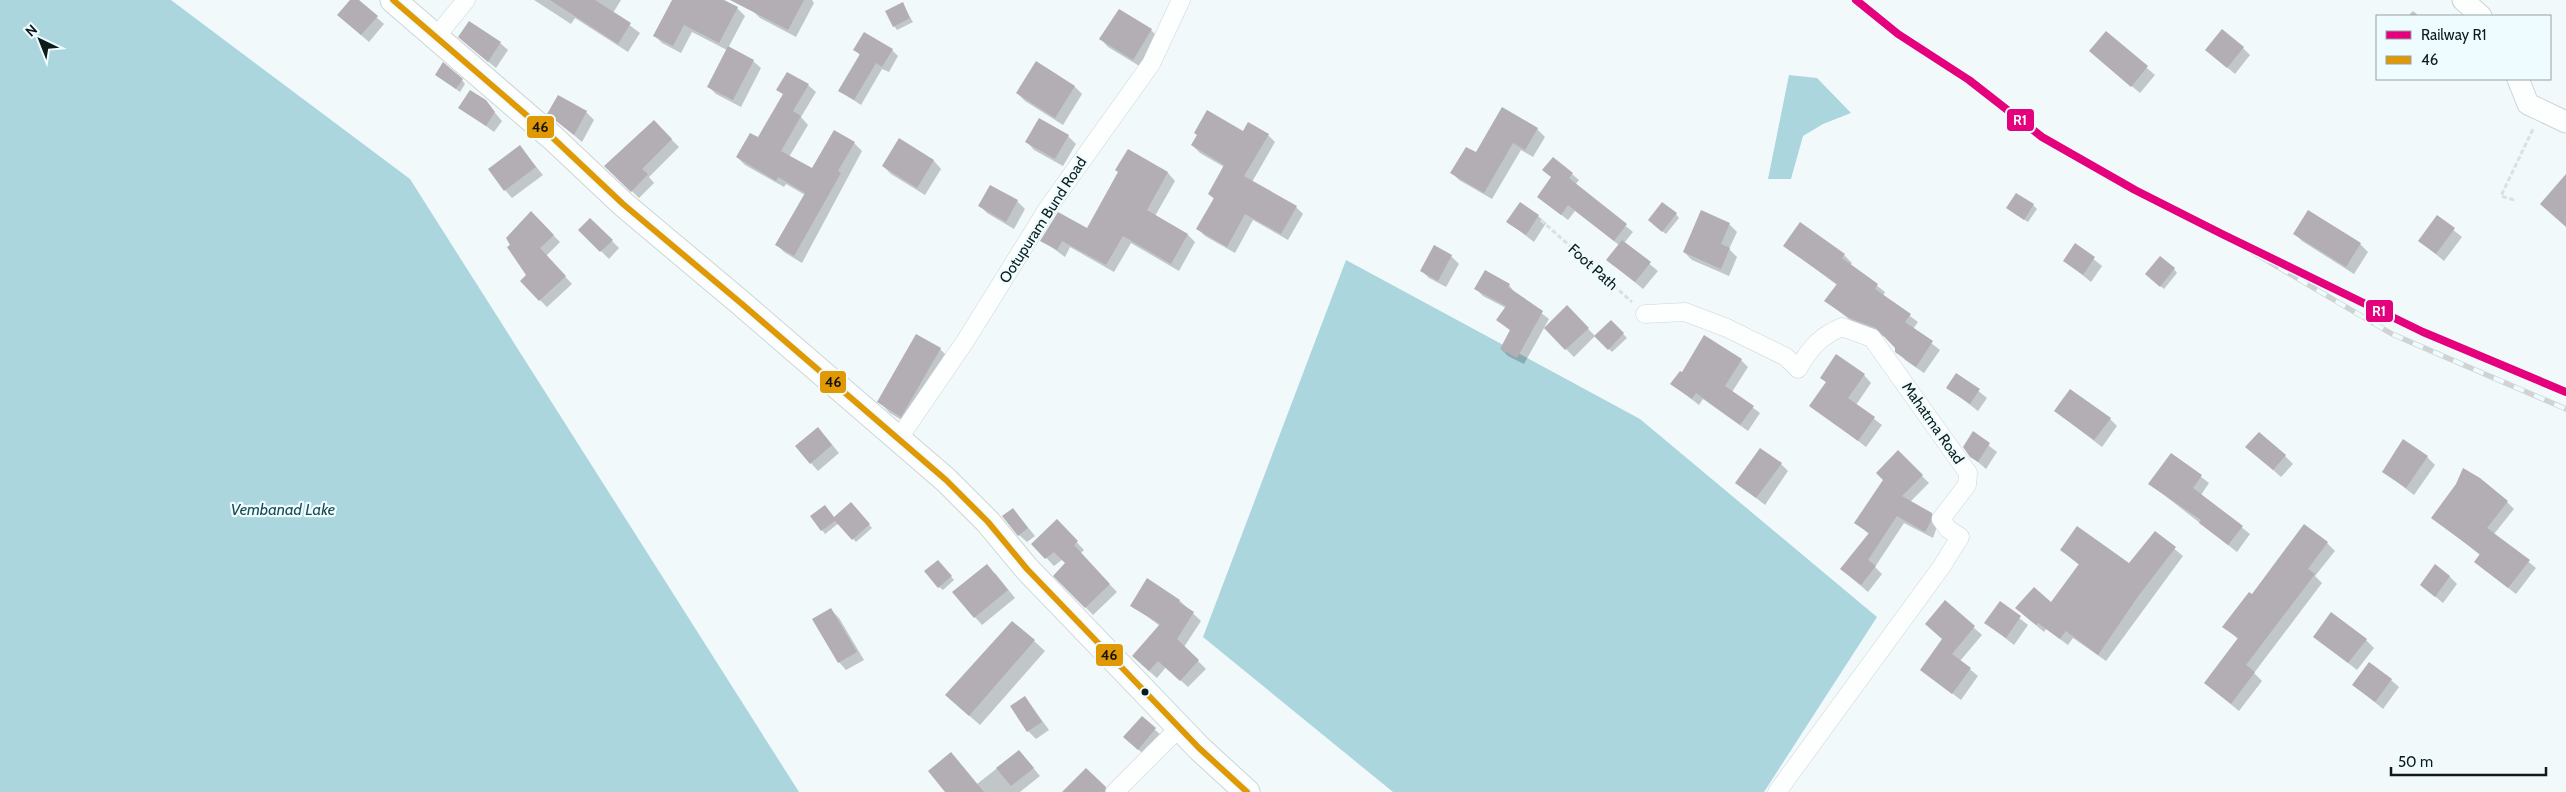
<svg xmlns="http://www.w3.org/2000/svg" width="2566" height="792" font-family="Cabin,sans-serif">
<rect width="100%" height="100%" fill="#f2f9fb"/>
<!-- water -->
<g fill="#abd6de">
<polygon points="0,0 171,0 410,179 799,792 0,792"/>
<polygon points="1789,75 1817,78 1851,113 1823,124 1803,136 1791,179 1768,179"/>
<polygon points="1346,260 1640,419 1877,617 1764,792 1393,792 1203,637"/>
</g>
<!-- shadow -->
<g fill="#0003">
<polygon points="351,0 357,0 384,24 369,42 346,22"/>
<polygon points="534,0 621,0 613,13 640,33 628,52 575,18 571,24"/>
<polygon points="673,0 721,0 737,8 745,16 728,48 753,61 761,68 741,107 716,94 709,87 727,50 692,32 681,53 662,43 654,35"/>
<polygon points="757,0 812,0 814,3 796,37 760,18 752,10"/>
<polygon points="902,4 913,22 897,30 894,26"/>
<polygon points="2413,11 2419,16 2408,16"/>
<polygon points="1151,30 1159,38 1141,67 1108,47 1101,39"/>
<polygon points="2106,33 2155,75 2140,93 2098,58"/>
<polygon points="500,43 508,50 496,68 468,45"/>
<polygon points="2243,48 2250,55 2235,74 2207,50"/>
<polygon points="855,50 892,50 898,56 889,72 882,69 861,105 840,91 861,56"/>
<polygon points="1036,63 1075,87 1082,94 1063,125 1025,101 1017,93"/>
<polygon points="436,75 462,80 465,84 460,92"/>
<polygon points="808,85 816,92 801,117 808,125 789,157 812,170 834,132 854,143 862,151 802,263 784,252 776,244 805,195 786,184 784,187 745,165 737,157 758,139 784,95 778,90"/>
<polygon points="558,97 586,112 594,120 582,142 549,114"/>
<polygon points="485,101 502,121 494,132 460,107"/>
<polygon points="654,122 679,147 649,177 654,183 639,198 606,166"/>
<polygon points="1537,129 1545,137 1533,157 1521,150 1492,199 1459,180 1452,173 1476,154"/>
<polygon points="1243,132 1268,135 1275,142 1252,182 1296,207 1303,214 1288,240 1253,220 1235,253 1205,236 1197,228 1214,199 1209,194 1224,167 1200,153 1192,145"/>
<polygon points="1068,136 1076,144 1063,166 1034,150 1027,142"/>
<polygon points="900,140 934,161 941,169 925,195 891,174 883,166"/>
<polygon points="520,147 543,175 512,198 505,190"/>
<polygon points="1128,151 1168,173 1175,181 1155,216 1188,235 1195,242 1179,271 1131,243 1114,272 1070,247 1065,257 1042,240 1087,230 1119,172"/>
<polygon points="1572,174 1579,180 1575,185 1633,232 1624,243 1658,271 1643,289 1608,260 1619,245 1575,211 1568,220 1538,197"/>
<polygon points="1017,201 1025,209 1014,229 987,213 980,206"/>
<polygon points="2033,205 2037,209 2028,222 2011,211"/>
<polygon points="531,213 560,242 546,256 572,284 547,307 540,300 528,275"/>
<polygon points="1676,214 1679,218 1666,234 1653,224"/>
<polygon points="1538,216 1546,223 1534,242 1508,222"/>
<polygon points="2437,217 2462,237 2444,261 2420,241"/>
<polygon points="590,219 619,248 609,259 580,230"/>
<polygon points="1729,224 1737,232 1729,249 1737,257 1729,276 1692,260 1684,252"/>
<polygon points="1800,224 1844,255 1852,263 1850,265 1885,292 1883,296 1918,322 1913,329 1940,350 1924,373 1905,360 1888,338 1858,326 1826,301 1837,285 1785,246"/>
<polygon points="2294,233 2360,244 2368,252 2354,274 2302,241"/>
<polygon points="2076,245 2102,266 2091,282 2065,261"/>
<polygon points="1451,256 1459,264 1446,287 1429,278 1422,271"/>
<polygon points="2174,269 2177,273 2164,289 2150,278"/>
<polygon points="1509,285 1515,293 1549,319 1524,364 1508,356 1501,349 1511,331 1498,320 1506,308 1483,296 1476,289"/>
<polygon points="1567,307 1595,336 1574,357 1545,328"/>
<polygon points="1611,321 1627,338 1612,352 1596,336"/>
<polygon points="940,349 952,361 913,427 890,413 879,402"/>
<polygon points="1741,360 1748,367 1732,392 1760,413 1748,431 1703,399 1699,405 1672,384"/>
<polygon points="1957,374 1987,398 1978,411 1947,387"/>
<polygon points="1864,375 1871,383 1856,405 1882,425 1866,447 1811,405 1827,383 1821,377"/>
<polygon points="2055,411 2110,419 2117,426 2102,447"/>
<polygon points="1973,433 1997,452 1986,469 1971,456"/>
<polygon points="825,436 839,453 818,471 811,463"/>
<polygon points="1898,452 1929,483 1910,502 1932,514 1939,521 1933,538 1904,523 1875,567 1882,574 1868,592 1841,569 1869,534 1856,523 1884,479"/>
<polygon points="2171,454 2209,483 2201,495 2250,534 2237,552 2150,484"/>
<polygon points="2255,454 2285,456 2293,464 2281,477"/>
<polygon points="2427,457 2435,465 2414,495 2383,471"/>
<polygon points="1781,464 1788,471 1765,505 1737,483"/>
<polygon points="2507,502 2514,509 2494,534 2536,568 2516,594 2475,562 2480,555 2433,517"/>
<polygon points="854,507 872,528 856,542 839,523 825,534 822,530 835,518"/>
<polygon points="1013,509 1035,536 1027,542 1019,535"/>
<polygon points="1057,521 1084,550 1080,554 1117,592 1093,615 1055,576 1067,563 1063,559 1054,566 1033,544"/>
<polygon points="2155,533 2183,556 2106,661 2073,638 2068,645 2046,629 2044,632 2024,615 2051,603 2079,565 2061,550 2129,564"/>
<polygon points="2327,543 2335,551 2315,576 2322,583 2254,673 2262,681 2239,711 2205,683 2238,639 2224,626 2252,596"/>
<polygon points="941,565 954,580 943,590 939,587"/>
<polygon points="995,573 1015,598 982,625 975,617"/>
<polygon points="2449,576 2457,584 2443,603 2421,585"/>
<polygon points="1180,601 1201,621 1184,647 1206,669 1188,687 1166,667 1157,678 1141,664 1160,626 1132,605"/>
<polygon points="1945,602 1982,635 1960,661 1978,676 1961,700 1921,670 1943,639"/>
<polygon points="2000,603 2028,625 2014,645 1986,623"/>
<polygon points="831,610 839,618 864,660 846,670 839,662"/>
<polygon points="2314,636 2366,640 2374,648 2357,670"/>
<polygon points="1034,641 1045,651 980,725 957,705"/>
<polygon points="2391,680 2399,687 2383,709 2354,685"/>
<polygon points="1025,697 1049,730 1036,739 1028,731"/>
<polygon points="1142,718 1163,737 1146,756 1133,745"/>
<polygon points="1019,751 1040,776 1020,792 947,792 977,784"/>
</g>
<!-- building -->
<g fill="#b3aeb4">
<polygon points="350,0 359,0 378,16 361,35 337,15"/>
<polygon points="550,0 595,0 631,23 618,44"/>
<polygon points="672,0 724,0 738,7 719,43 684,25 673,46 653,36"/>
<polygon points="730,0 804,0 788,30"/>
<polygon points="903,2 910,18 893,27 885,11"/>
<polygon points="1119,9 1152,29 1133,60 1099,39"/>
<polygon points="469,21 501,42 488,62 458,37"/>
<polygon points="2222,29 2244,47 2227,68 2205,50"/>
<polygon points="2106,31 2148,66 2131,87 2089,51"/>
<polygon points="864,32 893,49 882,67 876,63 854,100 838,91 860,54 853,50"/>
<polygon points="728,46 754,60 733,100 707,87"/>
<polygon points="1036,61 1075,86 1055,118 1016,93"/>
<polygon points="443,62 463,79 456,89 435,75"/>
<polygon points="787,72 809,84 793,111 801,116 781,151 812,168 834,130 855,142 838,171 841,173 794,256 775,245 805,193 778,177 776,181 736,157 750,133 758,137 783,94 776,90"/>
<polygon points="470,90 486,100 495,112 486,126 458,108"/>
<polygon points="558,95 587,111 574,135 547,114"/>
<polygon points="1502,107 1538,128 1525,150 1513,143 1484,193 1450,173 1466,147 1476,152"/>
<polygon points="1207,110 1243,131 1248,122 1269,134 1244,176 1297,206 1281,234 1245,214 1227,247 1196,229 1214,198 1208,194 1224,165 1191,145 1197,135 1194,133"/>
<polygon points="1039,118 1069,135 1055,159 1025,142"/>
<polygon points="654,120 672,139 642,169 648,174 631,192 604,166"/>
<polygon points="899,138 934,160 917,188 882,166"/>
<polygon points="520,145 536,167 504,191 488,169"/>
<polygon points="1128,149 1168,172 1147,210 1188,234 1171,264 1123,236 1106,265 1062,241 1057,250 1040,241 1058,212 1087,228 1118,172 1115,170"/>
<polygon points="1553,157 1573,173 1569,178 1627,224 1614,241 1568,205 1561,215 1537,197 1551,177 1542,170"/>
<polygon points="2566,174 2566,227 2540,204"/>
<polygon points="990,185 1018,200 1006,222 978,206"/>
<polygon points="2016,193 2034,204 2024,220 2006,208"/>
<polygon points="1520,202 1539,215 1526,235 1506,222"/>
<polygon points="1662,202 1677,213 1662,232 1648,220"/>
<polygon points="1701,210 1730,223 1721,244 1730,248 1721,269 1683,252"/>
<polygon points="2308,210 2361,243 2346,267 2293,234"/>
<polygon points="531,211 554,235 540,248 566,276 539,301 520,281 526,275 507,247 510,245 506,238"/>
<polygon points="2437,215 2455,228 2436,254 2418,241"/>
<polygon points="590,218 613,240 600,252 578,230"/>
<polygon points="1800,222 1845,254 1842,258 1878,284 1875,289 1911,314 1905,322 1933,341 1916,367 1895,352 1895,348 1876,328 1849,318 1824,301 1837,284 1783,246"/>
<polygon points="1622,240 1651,262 1635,282 1606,260"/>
<polygon points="2075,243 2095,257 2083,275 2063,261"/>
<polygon points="1434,245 1452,255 1438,281 1420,271"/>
<polygon points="2160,256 2175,268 2160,287 2145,274"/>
<polygon points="1485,270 1510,284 1508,287 1543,311 1517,358 1500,349 1510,330 1496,320 1506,306 1474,289"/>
<polygon points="1567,305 1589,328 1565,350 1544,328"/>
<polygon points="1611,320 1624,333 1608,350 1594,336"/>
<polygon points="916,334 941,348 901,417 877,402"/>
<polygon points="1704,335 1742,359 1725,386 1754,406 1740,425 1696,393 1692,399 1670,384 1680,371 1682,372"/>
<polygon points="1836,354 1865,374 1848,398 1875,417 1858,441 1809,406 1826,382 1820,378"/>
<polygon points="1956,373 1980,389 1970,404 1946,388"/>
<polygon points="2070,389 2111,418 2094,440 2054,411"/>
<polygon points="818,427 832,445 810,464 795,446"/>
<polygon points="1973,431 1990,443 1978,462 1970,457 1963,447"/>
<polygon points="2259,432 2286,455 2273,470 2245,447"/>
<polygon points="2403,439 2428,456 2406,488 2382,472"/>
<polygon points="1760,448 1782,463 1756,498 1735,483"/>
<polygon points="1898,450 1923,475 1902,496 1932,513 1931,521 1925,532 1897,516 1868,560 1876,566 1861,585 1840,569 1869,533 1854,523 1883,480 1876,473"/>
<polygon points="2171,453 2202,475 2193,488 2243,526 2228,545 2199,523 2201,520 2148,484"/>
<polygon points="2463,468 2480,478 2508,501 2487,528 2530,560 2508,588 2474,562 2480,554 2431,518 2456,484"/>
<polygon points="851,502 870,524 852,540 835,521 821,531 810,516 825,505 834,517"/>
<polygon points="1013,508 1028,528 1018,536 1002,516"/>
<polygon points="1057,519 1078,541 1074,545 1110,584 1085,608 1053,576 1065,563 1054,552 1045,559 1031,544"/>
<polygon points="2304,524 2328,542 2308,569 2315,574 2246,665 2255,672 2231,704 2204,683 2238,638 2222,627 2249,592 2252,594"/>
<polygon points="2077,526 2129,563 2155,531 2176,547 2139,595 2098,655 2066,631 2060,639 2038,623 2036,625 2015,608 2034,587 2051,602 2079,564 2060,550"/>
<polygon points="938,560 952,576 938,588 924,571"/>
<polygon points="987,564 1008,590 974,618 952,592"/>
<polygon points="2435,564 2450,576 2435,597 2420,585"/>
<polygon points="1147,578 1180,600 1179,602 1194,612 1177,639 1199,660 1180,681 1158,661 1149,671 1132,656 1160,624 1130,606"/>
<polygon points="1945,600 1975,626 1952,654 1971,668 1952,694 1920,670 1942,639 1925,624"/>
<polygon points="2000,601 2021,616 2006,638 1984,623"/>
<polygon points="831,608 857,652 838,663 812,619"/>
<polygon points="2331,612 2367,639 2348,663 2313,637"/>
<polygon points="1012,621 1035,640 969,716 945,695"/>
<polygon points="2369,662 2392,679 2375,702 2352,685"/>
<polygon points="1025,696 1042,722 1027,732 1010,706"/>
<polygon points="1142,716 1156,728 1138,750 1123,737"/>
<polygon points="1019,750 1034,768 1011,786 996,768"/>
<polygon points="951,752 984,792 945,792 928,771"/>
<polygon points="1086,768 1106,787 1105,792 1062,792"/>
</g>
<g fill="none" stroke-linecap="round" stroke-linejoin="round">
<defs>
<g id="minor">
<polyline points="435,38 466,0"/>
<path d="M1645,314L1685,312L1727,328L1786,357L1798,369C1810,348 1819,337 1842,327L1872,338L1968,473L1967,485L1941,519L1948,529L1960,537L1942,566L1777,792"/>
<polyline points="899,438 966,340 1048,208 1151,64 1181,0"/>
<polyline points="1115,792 1180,727"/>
</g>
<g id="tertiary">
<polyline points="2463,0 2481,16"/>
<polyline points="2518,79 2528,104 2566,122"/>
</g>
<polyline id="secondary" points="393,0 553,138 623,204 742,304 946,480 988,522 1027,569 1079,623 1199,748 1247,792"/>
</defs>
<!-- minor casing -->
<use href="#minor" stroke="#ccd5d7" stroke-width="19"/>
<!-- tertiary casing -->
<use href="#tertiary" stroke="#ccd5d7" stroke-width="23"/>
<!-- secondary casing -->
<use href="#secondary" stroke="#ccd5d7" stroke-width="27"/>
<!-- path -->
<g stroke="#dde0e1" stroke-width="3" stroke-dasharray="5 2.5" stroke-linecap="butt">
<polyline points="2514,200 2501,196 2533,129"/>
<polyline points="1541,220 1632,302"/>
</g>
<!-- minor -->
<use href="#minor" stroke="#fdfefe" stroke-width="18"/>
<!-- tertiary -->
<use href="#tertiary" stroke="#fdfefe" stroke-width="21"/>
<!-- secondary -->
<use href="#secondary" stroke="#fdfefe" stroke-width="25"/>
<defs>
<polyline id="rail" points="2222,234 2392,334 2566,409"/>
</defs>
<!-- rail casing -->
<use href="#rail" stroke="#d0d3d3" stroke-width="5.5"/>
<!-- rail -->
<use href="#rail" stroke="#eefcff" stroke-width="4" stroke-dasharray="11" stroke-linecap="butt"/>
<defs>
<polyline id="bus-1" points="393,0 553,138 623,204 742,304 946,480 988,522 1027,569 1079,623 1199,748 1247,792"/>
</defs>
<!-- bus-1 casing -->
<use href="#bus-1" stroke="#eefcff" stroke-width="10"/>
<!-- bus-1 -->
<use href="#bus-1" stroke="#e09803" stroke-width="6"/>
<defs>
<polyline id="rail-1" points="1856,0 1898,34 1969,80 2042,137 2135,190 2222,234 2423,332 2566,392"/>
</defs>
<!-- rail-1 casing -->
<use href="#rail-1" stroke="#eefcff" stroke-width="11"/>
<!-- rail-1 -->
<use href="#rail-1" stroke="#e5007d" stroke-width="8"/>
</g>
<!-- markers -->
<circle fill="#0e1b1d" stroke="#eefcff" stroke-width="2" cx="1145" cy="692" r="4.5"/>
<g text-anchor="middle" stroke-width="4.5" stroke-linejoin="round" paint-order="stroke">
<!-- street labels -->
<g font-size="15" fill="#0e1b1d" stroke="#eefcff">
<text transform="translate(1043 220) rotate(-57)" y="5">Ootupuram Bund Road</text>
<text transform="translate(1593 267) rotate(42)" y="5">Foot Path</text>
<text transform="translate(1933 423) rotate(55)" y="5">Mahatma Road</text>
</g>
<!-- water labels -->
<g font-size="16" font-style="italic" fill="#184c54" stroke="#eefcff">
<text x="283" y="515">Vembanad Lake</text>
</g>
</g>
<g stroke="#eefcff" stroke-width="2">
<rect x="2006" y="108" width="29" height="24" rx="5" fill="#e5007d"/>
<rect x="526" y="115" width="29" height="24" rx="5" fill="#e09803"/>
<rect x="2365" y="299" width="29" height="24" rx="5" fill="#e5007d"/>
<rect x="819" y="370" width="28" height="24" rx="5" fill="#e09803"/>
<rect x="1095" y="643" width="29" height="24" rx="5" fill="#e09803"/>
</g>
<g font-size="14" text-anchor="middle" font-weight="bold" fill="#fff">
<text x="2020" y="125">R1</text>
<text x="2379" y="316">R1</text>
</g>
<g font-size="14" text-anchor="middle" font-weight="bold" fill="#111">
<text x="540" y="132">46</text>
<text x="833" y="387">46</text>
<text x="1109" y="660">46</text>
</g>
<!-- legend -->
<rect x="2376" y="15" width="175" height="65" fill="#eefcff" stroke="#94a2a5"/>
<rect x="2386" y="31" width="25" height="8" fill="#e5007d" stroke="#94a2a5"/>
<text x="2421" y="40" font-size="15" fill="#0e1b1d">Railway R1</text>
<rect x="2386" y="56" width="25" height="8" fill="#e09803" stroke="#94a2a5"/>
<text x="2421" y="65" font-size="15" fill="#0e1b1d">46</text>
<!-- north arrow -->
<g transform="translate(40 40) rotate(317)" stroke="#eefcff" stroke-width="4" paint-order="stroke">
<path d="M0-4L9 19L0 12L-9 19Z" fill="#0e1b1d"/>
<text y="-8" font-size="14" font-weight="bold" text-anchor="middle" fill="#0e1b1d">N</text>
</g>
<!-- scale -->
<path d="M2391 767v8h155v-8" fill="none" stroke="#0e1b1d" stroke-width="2.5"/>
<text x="2398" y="767" font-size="15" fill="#0e1b1d" stroke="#eefcff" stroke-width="4" paint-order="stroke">50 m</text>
</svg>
